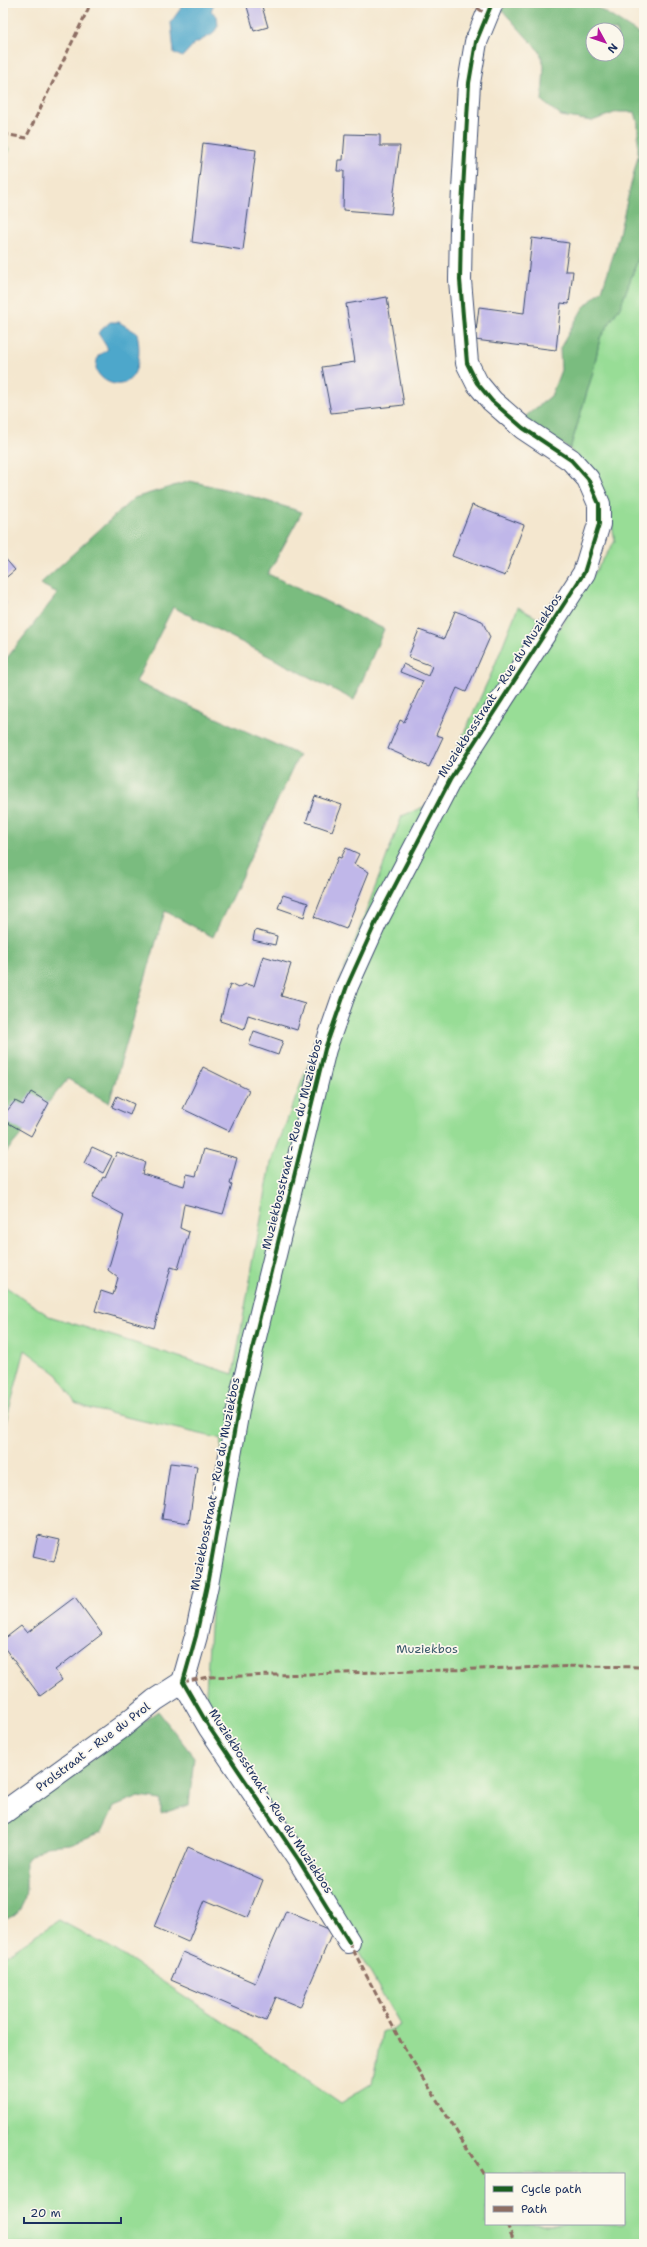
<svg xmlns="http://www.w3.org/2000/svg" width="647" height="2247" font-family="'Shantell Sans',sans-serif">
<rect width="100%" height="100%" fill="#fbf7ec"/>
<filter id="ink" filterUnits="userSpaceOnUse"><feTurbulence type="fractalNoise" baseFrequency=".025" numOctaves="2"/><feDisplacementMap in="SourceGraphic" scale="8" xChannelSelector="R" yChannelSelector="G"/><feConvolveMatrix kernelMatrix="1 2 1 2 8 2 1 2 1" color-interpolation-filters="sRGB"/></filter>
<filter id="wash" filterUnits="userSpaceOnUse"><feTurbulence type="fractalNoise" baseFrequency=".012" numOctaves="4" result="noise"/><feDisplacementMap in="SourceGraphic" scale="16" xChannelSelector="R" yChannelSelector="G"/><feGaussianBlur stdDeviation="0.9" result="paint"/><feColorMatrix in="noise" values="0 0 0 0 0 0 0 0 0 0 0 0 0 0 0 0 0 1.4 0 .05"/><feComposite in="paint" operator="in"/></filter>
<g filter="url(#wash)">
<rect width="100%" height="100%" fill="#f4e7cf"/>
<!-- green -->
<g fill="#98dd96" stroke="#5a867a" fill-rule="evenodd">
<polygon points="3,145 10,149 3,163"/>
<path d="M644,243V2244H3V1957L59,1920L118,1952L240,2033L341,2103L372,2084L382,2032L400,2025L300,1849L214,1729L206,1691L222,1439L91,1409L75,1403L58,1375L25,1350L3,1433V1285L49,1316L233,1374L271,1163L402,816L432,803L492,672L518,607L558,630L615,541L607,498L570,449L593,372L600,338L621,305ZM486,2174H624V2224H486Z"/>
</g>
<!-- forest -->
<g fill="#7abc7f" stroke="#4a766e" fill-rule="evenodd">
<path d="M507,3H590L644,37V243L621,305L600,338L593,372L570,449L522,419L551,396L561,370L560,348L583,308L602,290L615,250L638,156V123L635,112H617L592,121L561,116L542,101L544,66L540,52L502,10ZM593,30H617V54H593Z"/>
<polygon points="190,481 241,493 302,512 268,574 384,629 354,700 173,607 136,682 299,755 213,937 165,911 109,1103 68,1079 3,1156 3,663 58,593 40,584 134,498"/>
<path d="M158,1711L194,1757L189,1805L161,1814V1800L139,1797L114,1807L102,1832L70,1844L46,1846L26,1859C25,1884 32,1912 3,1920V1824Z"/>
</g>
<!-- water -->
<g fill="#4da7cb" stroke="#346b94">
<polygon points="181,3 214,3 211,11 217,16 218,26 213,34 194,44 182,57 174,53 171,22 181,8"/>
<path d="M110,322H119L137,333C140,346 141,371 128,381C117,389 100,381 96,369C96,365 97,360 98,356L108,349L98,333Z"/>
</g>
<g id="blocks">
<!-- building -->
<g fill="#c0b7e9">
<polygon points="246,3 261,3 268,27 254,31"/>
<rect x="331" y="3" width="17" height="3"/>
<polygon points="345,134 380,135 380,146 400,146 391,214 343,210 344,171 337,171 338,160 343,160"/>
<polygon points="203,143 256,150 243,250 192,242"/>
<polygon points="532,238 569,243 565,271 573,271 569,304 561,303 556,350 475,340 479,307 524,313"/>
<polygon points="387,297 404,405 331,413 322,367 355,362 346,304"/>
<polygon points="472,505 524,525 505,576 452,556"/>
<polygon points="3,556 15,570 3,580"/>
<polygon points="3,599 7,603 3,607"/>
<polygon points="455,611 482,621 490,637 466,692 457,688 436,735 443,737 429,767 388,749 400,720 404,722 423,681 400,672 403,664 428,676 432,666 408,657 419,630 444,639"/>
<polygon points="315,796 342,805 332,831 306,822"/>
<polygon points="346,848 359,854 354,864 369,872 346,929 314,917 338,857 341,858"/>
<polygon points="283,895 308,903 304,917 278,908"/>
<polygon points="255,930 277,936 275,945 253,940"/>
<polygon points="263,956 291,964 281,996 305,1003 297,1030 248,1015 244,1029 220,1021 230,984 238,988 246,984 254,986"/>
<polygon points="254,1031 283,1041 278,1055 249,1045"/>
<polygon points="203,1067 249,1090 229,1131 183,1109"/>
<polygon points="31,1092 49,1103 31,1136 3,1120 3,1116 15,1101 23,1105"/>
<polygon points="117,1096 134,1104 130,1115 112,1107"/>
<polygon points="92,1147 112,1156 103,1173 84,1163"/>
<polygon points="204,1149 237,1158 230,1184 232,1185 223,1214 184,1204 180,1228 189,1232 178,1269 171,1267 154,1328 95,1311 101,1291 113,1295 118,1278 108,1270 124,1215 92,1198 103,1177 105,1178 117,1152 145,1162 142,1174 184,1186 187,1174 196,1176"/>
<polygon points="170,1463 197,1466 189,1523 162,1519"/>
<polygon points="38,1535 60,1540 54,1562 33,1557"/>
<polygon points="75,1597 102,1634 55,1670 62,1680 40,1696 3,1646 3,1640 21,1626 27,1633"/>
<polygon points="188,1847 263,1880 248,1918 205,1900 188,1942 154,1927"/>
<polygon points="286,1911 333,1931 300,2007 276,1997 266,2021 171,1980 183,1952 255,1983"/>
</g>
</g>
</g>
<g filter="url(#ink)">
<use href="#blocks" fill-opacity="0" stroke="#3c4b6f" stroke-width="1"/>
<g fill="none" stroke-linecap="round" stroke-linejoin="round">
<defs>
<g id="minor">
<polyline points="3,1813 122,1727 155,1700 183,1682"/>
<polyline points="349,1942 298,1859 209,1727 183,1682 196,1636 207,1585 240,1399 325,1049 347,986 375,924 450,780 584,573 599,524 599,504 588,479 571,460 523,428 492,401 477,383 467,363 460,280 461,226 469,83 476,42 492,3"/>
</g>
</defs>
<!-- minor casing -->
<use href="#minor" stroke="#3c4b6f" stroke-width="24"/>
<!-- minor -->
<use href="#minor" stroke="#fff" stroke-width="22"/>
<!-- quiet -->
<g stroke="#8d6e63" stroke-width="3" stroke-dasharray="6 3" stroke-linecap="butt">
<polyline points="470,3 486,14"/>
<polyline points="3,134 26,138 91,3"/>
<polyline points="183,1682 208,1677 582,1666 644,1667"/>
<polyline points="349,1942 401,2042 486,2179"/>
<polyline points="507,2224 515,2244"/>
</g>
<defs>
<polyline id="cycleway" points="349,1942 298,1859 209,1727 183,1682 196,1636 207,1585 240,1399 325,1049 347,986 375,924 450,780 584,573 599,524 599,504 588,479 571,460 523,428 492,401 477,383 467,363 460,280 461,226 469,83 476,42 492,3"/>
</defs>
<!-- cycleway casing -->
<use href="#cycleway" stroke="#fbf7ec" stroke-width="6"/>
<!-- cycleway -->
<use href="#cycleway" stroke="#1b5e20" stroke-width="4"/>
</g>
</g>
<g text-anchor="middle" stroke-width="3.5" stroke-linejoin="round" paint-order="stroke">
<!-- street labels -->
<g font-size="12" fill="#1b2f5e" stroke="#fbf7ec">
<text transform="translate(500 685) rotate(-57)" y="4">Muziekbosstraat - Rue du Muziekbos</text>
<text transform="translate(292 1144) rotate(-76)" y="4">Muziekbosstraat - Rue du Muziekbos</text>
<text transform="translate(215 1484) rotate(-79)" y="4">Muziekbosstraat - Rue du Muziekbos</text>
<text transform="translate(93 1747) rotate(-37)" y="4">Prolstraat - Rue du Prol</text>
<text transform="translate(271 1801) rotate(57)" y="4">Muziekbosstraat - Rue du Muziekbos</text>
</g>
<!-- park labels -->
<g font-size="12" fill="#3a5a6c" stroke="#fbf7ec">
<text x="427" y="1653">Muziekbos</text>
</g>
</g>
<!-- margin -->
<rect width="647" height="2247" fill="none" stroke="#fbf7ec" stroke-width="16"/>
<!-- legend -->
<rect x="485" y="2173" width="140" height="52" fill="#fbf7ec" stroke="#a1a7b3"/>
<rect x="493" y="2186" width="20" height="6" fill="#1b5e20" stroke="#a1a7b3"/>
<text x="521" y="2193" font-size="12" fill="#1b2f5e">Cycle path</text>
<rect x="493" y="2206" width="20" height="6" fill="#8d6e63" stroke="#a1a7b3"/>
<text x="521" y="2213" font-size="12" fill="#1b2f5e">Path</text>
<!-- north arrow -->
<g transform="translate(605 42) rotate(130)"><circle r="19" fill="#fbf7ec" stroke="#a1a7b3"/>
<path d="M0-3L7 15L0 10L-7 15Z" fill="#b5179e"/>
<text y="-6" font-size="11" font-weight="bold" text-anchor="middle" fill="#1b2f5e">N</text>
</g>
<!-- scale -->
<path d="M24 2217v6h97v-6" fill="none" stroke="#1b2f5e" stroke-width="2"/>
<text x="30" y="2217" font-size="12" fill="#1b2f5e" stroke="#fbf7ec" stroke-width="3" paint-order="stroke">20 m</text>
</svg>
